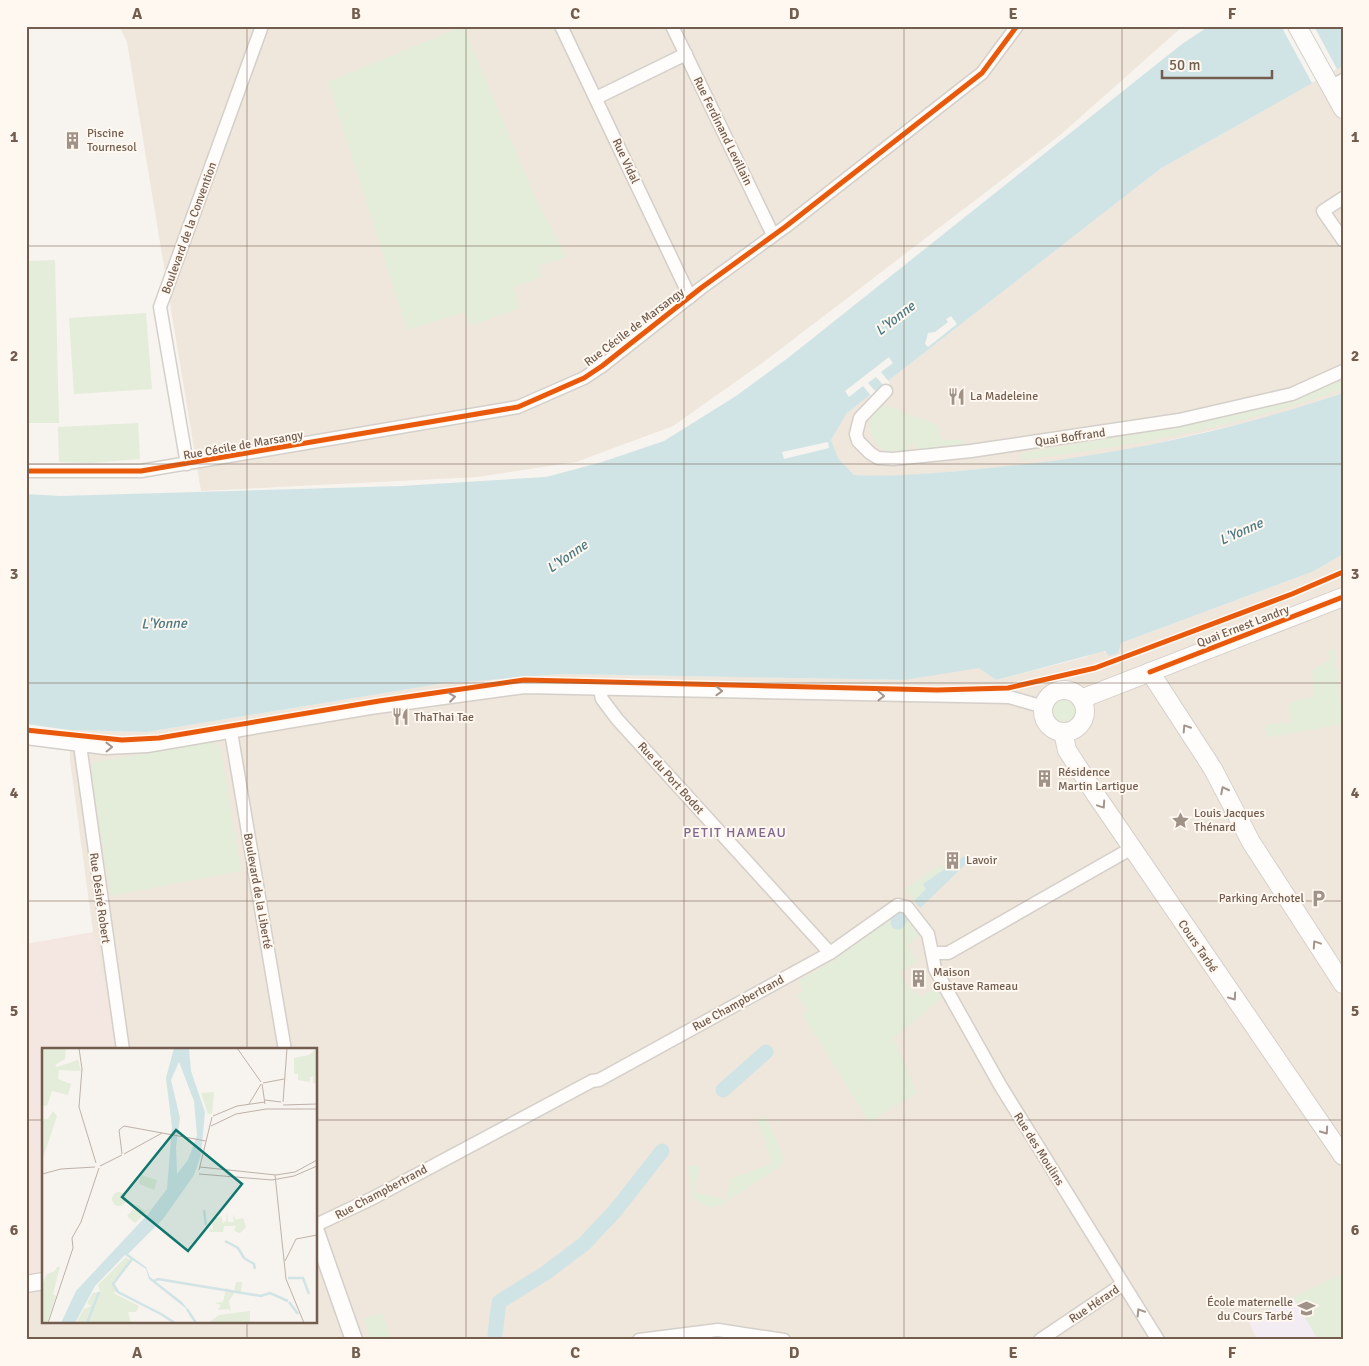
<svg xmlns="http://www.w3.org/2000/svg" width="1369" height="1366" font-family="Signika,sans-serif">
<rect width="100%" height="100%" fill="#f7f3ee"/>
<!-- residential -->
<g fill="#efe6dc">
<polygon points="119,26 1183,26 1059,136 765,361 673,426 576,462 477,477 201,491 127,42"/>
<polygon points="1343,66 1343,393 1277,415 1119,452 1026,465 890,477 854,475 837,458 831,440 847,413 1160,169"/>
<polygon points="1343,554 1343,1340 26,1340 26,1277 44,1274 44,1322 316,1322 316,1050 118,1050 93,932 70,760 69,730 147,732 439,684 561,674 905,680 979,667 996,680 1083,658 1101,651 1107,653 1118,649 1121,643 1314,571"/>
</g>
<!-- commercial -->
<polygon fill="#f4e6e0" points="93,932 118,1050 44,1050 44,1274 26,1277 26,944"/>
<!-- education -->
<polygon fill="#f4ecf3" points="1343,1273 1343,1340 1257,1340 1248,1320"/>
<!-- green -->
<g fill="#e4ecda">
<polygon points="463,26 535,197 567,258 538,265 542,277 513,287 520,308 470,326 465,312 407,330 328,82"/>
<polygon points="55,260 59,423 26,423 26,261"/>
<polygon points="146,313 152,389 74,394 69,318"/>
<path d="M1343,380V389C1239,426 1130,447 1021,460V453L1180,427L1285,401Z"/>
<path d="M885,405L938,425L941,440H963L964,444L917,450L916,444L910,443L908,452L888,453C867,441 861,416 885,405Z"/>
<polygon points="138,423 140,459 91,463 59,462 58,427"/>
<polygon points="1334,647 1343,724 1268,737 1265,725 1291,722 1289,702 1314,697 1312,670 1331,659 1328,651"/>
<circle cx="1064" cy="711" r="11"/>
<polygon points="213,742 220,746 241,871 111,896 90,767 95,762"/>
<polygon points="941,864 945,869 923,884 926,889 914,901 905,889"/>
<polygon points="897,914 905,916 920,935 907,946 918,961 900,973 913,992 916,991 920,998 936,987 942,998 893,1038 917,1093 869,1122 802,1014 807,1009 796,996 803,991 798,981 833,961"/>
<path d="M766,1116L784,1158L781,1166L723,1204C710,1209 703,1206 692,1197L688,1166H700L694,1192L727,1200L730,1179L772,1163L757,1119Z"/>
<polygon points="1343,1273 1343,1340 1318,1340 1293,1297"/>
<polygon points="382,1313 391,1340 370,1340 364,1319"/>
</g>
<!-- water -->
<g fill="#d0e4e6">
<path d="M1209,26H1343V66L1160,169L847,413L831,440L838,458L854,475C896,477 937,473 979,469C1103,458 1225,433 1343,393V554L1314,571L1121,643L1118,653L1109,656L1105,651L996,680L979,668L905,680L561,674L439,684L147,732L69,730L26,724V494L60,496L401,486L546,477L602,462L664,441L736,396L788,358L1182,44Z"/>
<polygon points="964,856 968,862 920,908 914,901 926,889 923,884"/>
</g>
<!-- pier -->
<g fill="#f7f3ee">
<polygon points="1281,26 1314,26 1337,69 1312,83"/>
<polygon points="951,316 957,324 928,347 925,344 928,333 935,332 948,322 946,319"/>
<polygon points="889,357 893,363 881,372 890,383 885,387 876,377 868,383 877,393 872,397 863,386 849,397 845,391"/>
<polygon points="828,442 829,448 784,459 782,452"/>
</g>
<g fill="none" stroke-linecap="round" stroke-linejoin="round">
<!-- canal -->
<g stroke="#d0e4e6" stroke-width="15">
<polyline points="898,922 902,915"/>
<polyline points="723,1090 766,1052"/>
<polyline points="495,1335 499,1302 544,1274 584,1244 615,1211 662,1151"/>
</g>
<defs>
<g id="minor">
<polyline points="561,26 690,297"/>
<polyline points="672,26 773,235"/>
<polyline points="1330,87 1343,80"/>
<polyline points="596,98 686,54"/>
<polyline points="1343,198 1323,211 1343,240"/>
<polyline points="886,391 860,418 856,434 858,441 870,453 878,458 893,459 971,451 1179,420 1292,394 1343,371"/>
<polyline points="187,464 160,307 262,26"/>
<polyline points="26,471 141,471 518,407 584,378 602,366 701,288 785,227 982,73 1017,26"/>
<polyline points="599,687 602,699 617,719 830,953"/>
<polyline points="231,732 285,1050"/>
<polyline points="26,738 105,748 147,746 370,708 525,687 1009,697 1044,707"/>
<polyline points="80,745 123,1050"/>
<polyline points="932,953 935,969 1000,1085 1158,1340"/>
<polyline points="316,1225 373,1198 592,1081 599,1080 830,953 898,905 907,907 928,934 932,953 948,953 1132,848"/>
<polyline points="639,1340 718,1330 784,1340"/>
<polyline points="1040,1340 1123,1284"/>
</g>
<g id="tertiary">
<polyline points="316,1232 354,1340"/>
<polyline points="26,1284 44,1281"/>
</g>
<g id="secondary">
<polyline points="1297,26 1343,109"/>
<polyline points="1150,672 1213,769 1251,842 1343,984"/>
<circle cx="1064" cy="711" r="21"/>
<polyline points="1081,699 1343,597"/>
<polyline points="1063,732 1067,750 1096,795 1343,1156"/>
</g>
</defs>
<!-- minor casing -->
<use href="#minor" stroke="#d4cfc9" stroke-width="15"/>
<!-- tertiary casing -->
<use href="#tertiary" stroke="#d4cfc9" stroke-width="19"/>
<!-- secondary casing -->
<use href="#secondary" stroke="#d6d0ca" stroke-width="20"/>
<!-- minor -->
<use href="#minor" stroke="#fefdfc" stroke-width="12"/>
<!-- tertiary -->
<use href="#tertiary" stroke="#fefdfc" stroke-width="16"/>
<!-- secondary -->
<use href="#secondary" stroke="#fefdfc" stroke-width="18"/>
<defs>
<g id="cycleway">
<polyline points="26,471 141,471 518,407 584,378 602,366 701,288 785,227 982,73 1017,26"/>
<polyline points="1150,672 1343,597"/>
<polyline points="26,730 122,740 159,738 379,701 524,680 937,690 1008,688 1095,668 1292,594 1343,572"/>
</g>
</defs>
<!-- cycleway casing -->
<use href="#cycleway" stroke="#fef8f0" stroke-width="8"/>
<!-- cycleway -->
<use href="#cycleway" stroke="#e8590c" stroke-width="5"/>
</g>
<!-- one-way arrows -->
<defs><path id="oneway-chevron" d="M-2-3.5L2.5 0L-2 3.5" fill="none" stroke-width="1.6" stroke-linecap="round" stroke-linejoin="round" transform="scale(1.25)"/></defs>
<g stroke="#a4958c">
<use href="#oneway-chevron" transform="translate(719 691) rotate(2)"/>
<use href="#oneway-chevron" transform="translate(881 696) rotate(1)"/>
<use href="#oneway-chevron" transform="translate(452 697) rotate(-8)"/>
<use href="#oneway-chevron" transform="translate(1186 728) rotate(-123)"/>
<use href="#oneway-chevron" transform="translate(109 747) rotate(-1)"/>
<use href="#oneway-chevron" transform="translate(1224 790) rotate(-117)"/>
<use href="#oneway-chevron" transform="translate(1102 805) rotate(56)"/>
<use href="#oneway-chevron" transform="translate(1316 944) rotate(-124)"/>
<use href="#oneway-chevron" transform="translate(1233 997) rotate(55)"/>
<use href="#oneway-chevron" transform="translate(1325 1131) rotate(55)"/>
<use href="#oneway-chevron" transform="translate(1140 1312) rotate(-122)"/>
</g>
<!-- grid -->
<path fill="none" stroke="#735d4f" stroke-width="1" stroke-opacity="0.55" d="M247,26V1050M466,26V1340M684,26V1340M904,26V1340M1122,26V1340M26,246H1343M26,464H1343M26,683H1343M26,901H1343M26,1120H44M316,1120H1343M247,1322V1340"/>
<!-- icons -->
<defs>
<symbol id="building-bare" viewBox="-9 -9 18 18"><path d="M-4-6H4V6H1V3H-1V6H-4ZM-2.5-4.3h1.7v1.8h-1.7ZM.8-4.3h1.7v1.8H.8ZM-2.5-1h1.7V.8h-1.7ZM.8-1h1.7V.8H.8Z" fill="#a19287" stroke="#fef8f0" stroke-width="2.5" paint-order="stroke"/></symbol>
<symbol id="restaurant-bare" viewBox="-9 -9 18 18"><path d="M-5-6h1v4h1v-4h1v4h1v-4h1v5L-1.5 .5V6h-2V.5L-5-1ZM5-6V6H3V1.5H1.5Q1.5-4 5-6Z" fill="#a19287" stroke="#fef8f0" stroke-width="2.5" paint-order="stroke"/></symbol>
<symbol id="sight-bare" viewBox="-9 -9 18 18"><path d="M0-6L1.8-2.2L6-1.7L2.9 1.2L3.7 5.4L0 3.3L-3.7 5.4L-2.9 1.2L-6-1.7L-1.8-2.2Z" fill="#a19287" stroke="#fef8f0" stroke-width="2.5" paint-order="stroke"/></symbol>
<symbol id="parking-bare" viewBox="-9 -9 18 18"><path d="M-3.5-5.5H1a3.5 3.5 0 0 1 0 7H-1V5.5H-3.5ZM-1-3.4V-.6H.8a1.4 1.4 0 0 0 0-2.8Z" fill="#a19287" stroke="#fef8f0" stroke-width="2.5" paint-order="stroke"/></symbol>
<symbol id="school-bare" viewBox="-9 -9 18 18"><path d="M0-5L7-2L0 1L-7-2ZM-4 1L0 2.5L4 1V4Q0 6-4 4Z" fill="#a19287" stroke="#fef8f0" stroke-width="2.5" paint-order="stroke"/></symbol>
</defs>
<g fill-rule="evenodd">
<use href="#building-bare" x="60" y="128" width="25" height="25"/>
<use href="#restaurant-bare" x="944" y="384" width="25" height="25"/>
<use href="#restaurant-bare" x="388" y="704" width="25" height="25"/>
<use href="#building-bare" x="1032" y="766" width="25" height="25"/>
<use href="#sight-bare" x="1168" y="808" width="25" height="25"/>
<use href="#building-bare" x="940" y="848" width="25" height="25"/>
<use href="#parking-bare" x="1306" y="886" width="25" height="25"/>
<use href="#building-bare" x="906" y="966" width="25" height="25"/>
<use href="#school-bare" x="1294" y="1296" width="25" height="25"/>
</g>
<g text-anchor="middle" stroke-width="4" stroke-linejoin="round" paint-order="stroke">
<!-- street labels -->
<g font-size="12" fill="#735d4f" stroke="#fef8f0">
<text transform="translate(723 131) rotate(64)" y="4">Rue Ferdinand Levillain</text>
<text transform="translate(626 161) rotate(65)" y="4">Rue Vidal</text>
<text transform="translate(189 228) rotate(-70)" y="4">Boulevard de la Convention</text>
<text transform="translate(634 327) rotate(-37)" y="4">Rue Cécile de Marsangy</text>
<text transform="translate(1070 437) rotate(-8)" y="4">Quai Boffrand</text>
<text transform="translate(243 445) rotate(-10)" y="4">Rue Cécile de Marsangy</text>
<text transform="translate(1243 626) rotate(-21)" y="4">Quai Ernest Landry</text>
<text transform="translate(671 778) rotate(48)" y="4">Rue du Port Bodot</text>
<text transform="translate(258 891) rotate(80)" y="4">Boulevard de la Liberté</text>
<text transform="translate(100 898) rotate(82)" y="4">Rue Désiré Robert</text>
<text transform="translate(1198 946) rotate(56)" y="4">Cours Tarbé</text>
<text transform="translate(738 1003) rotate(-29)" y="4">Rue Champbertrand</text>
<text transform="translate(1039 1149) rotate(58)" y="4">Rue des Moulins</text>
<text transform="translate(381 1192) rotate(-28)" y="4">Rue Champbertrand</text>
<text transform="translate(1094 1304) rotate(-34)" y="4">Rue Hérard</text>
</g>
<!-- poi labels -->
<g font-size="12" fill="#735d4f" stroke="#fef8f0" text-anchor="start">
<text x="87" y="137">Piscine<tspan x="87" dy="14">Tournesol</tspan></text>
<text x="970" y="400">La Madeleine</text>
<text x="414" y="721">ThaThai Tae</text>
<text x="1058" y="776">Résidence<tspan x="1058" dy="14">Martin Lartigue</tspan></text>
<text x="1194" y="817">Louis Jacques<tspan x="1194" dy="14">Thénard</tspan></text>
<text x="966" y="864">Lavoir</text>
<text x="1304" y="902" text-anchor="end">Parking Archotel</text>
<text x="933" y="976">Maison<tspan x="933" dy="14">Gustave Rameau</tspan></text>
<text x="1293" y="1306" text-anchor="end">École maternelle<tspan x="1293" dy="14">du Cours Tarbé</tspan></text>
</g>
<!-- water labels -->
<g font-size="14" font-style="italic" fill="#4b7a85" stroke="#fef8f0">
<text transform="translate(895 318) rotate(-38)" y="5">L'Yonne</text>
<text transform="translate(1241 531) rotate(-24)" y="5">L'Yonne</text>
<text transform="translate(567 556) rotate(-35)" y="5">L'Yonne</text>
<text transform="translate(164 623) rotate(-1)" y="5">L'Yonne</text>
</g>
<!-- neighbourhood labels -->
<g font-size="14" letter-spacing="1" fill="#82678f" stroke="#fef8f0">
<text x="735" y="837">PETIT HAMEAU</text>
</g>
</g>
<!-- overview -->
<g transform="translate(42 1048)">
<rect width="275" height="275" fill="#f7f3ee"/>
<path d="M0,0H24L23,11L13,17L15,19L36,12L39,23L17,22L16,31L29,36L26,47L10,43L5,58L0,57ZM275,0V36L271,35V28L268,29V34L256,32V26H252V10L267,7ZM172,44L170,66H166L159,45ZM11,63L15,68L0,113V71H6ZM99,127L115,132L112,142L97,136ZM70 151a7 7 0 1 1 14 0a7 7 0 1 1-14 0ZM95,157L103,163L108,160L93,175L85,168ZM185,164L186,174H192L191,166L194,172L201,170L204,179L198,185L192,183L194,178H182L181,184H167L168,180L171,182L170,173L174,166L175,170L179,168L181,175L184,173ZM84,209L90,214L71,233L77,243L71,245L97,258L94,264H86L89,275H34L42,261L49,258L45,255L51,245L58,244L56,237ZM15,219H18L11,246L14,248L5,275H0V237L5,226L13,223ZM194,234H200L199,245L193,244L187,253L189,264L187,261L176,262L179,257L173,255L181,254L184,240L192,243ZM208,263V275H166L177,267Z" fill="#e4ecda"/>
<path d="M132,0H147L149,23L163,64L159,107L152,127L121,171L86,206L104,219L108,229L140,254L147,263L107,231L104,221L83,207L53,238L33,275H19L34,243L106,166L125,141L130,79L124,30ZM137,14L152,53L155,87L146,112L135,126L134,99L138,70L129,32Z" fill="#d0e4e6" fill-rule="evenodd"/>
<path fill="none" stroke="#d0e4e6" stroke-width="2.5" d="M162,162L164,177M183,193L196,200L202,210M202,210L212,216L213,221M90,211L71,236L76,244L119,266M246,230H261L267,246M112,233L116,231L219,248L228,245L246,253M247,254L256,266M145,261L154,275M119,266L133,275M45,275L57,244"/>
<path fill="none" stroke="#beb2a9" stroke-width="1" d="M37,0L40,21L37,59L54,115M195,0L219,34M221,35L242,31M220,36L223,56M223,52L239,54M241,54L245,0M207,56L219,36M241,57L275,56M171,68L195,58L223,54M169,78L194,66L224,61H275M80,106L77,82L82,78L164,93M82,106L120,85M58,118L80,107M158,119L234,127L253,124L275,112M157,122L170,69M0,126L19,121L53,119M157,126L230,132L252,128L275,118M233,127L244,231L262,275M243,213L254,191L275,187M6,275L31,200L30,190L39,174L57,120"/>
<path fill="#0f766e" fill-opacity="0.15" stroke="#0f766e" stroke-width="2.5" d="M134,82L200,136L146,203L80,149Z"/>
<rect width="275" height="275" fill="none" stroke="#735d4f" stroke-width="2.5"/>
</g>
<!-- border -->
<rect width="1369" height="1366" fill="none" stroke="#fef8f0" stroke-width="55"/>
<!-- scale -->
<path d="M1162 70v8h110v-8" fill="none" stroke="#735d4f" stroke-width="2.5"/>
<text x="1169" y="70" font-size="15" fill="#735d4f" stroke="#fef8f0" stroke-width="4" paint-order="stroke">50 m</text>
<rect x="28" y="28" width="1314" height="1310" fill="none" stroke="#735d4f" stroke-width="2"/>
<g font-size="16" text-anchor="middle" font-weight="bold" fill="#735d4f">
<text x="137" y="19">A</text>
<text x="356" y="19">B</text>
<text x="575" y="19">C</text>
<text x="794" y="19">D</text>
<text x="1013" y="19">E</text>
<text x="1232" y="19">F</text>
<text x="14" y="142">1</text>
<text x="1355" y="142">1</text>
<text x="14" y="361">2</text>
<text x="1355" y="361">2</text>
<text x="14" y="579">3</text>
<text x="1355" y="579">3</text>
<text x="14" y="798">4</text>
<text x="1355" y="798">4</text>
<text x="14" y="1016">5</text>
<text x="1355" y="1016">5</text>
<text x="14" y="1235">6</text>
<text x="1355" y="1235">6</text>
<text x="137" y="1358">A</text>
<text x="356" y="1358">B</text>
<text x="575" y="1358">C</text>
<text x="794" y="1358">D</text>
<text x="1013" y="1358">E</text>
<text x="1232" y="1358">F</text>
</g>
</svg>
